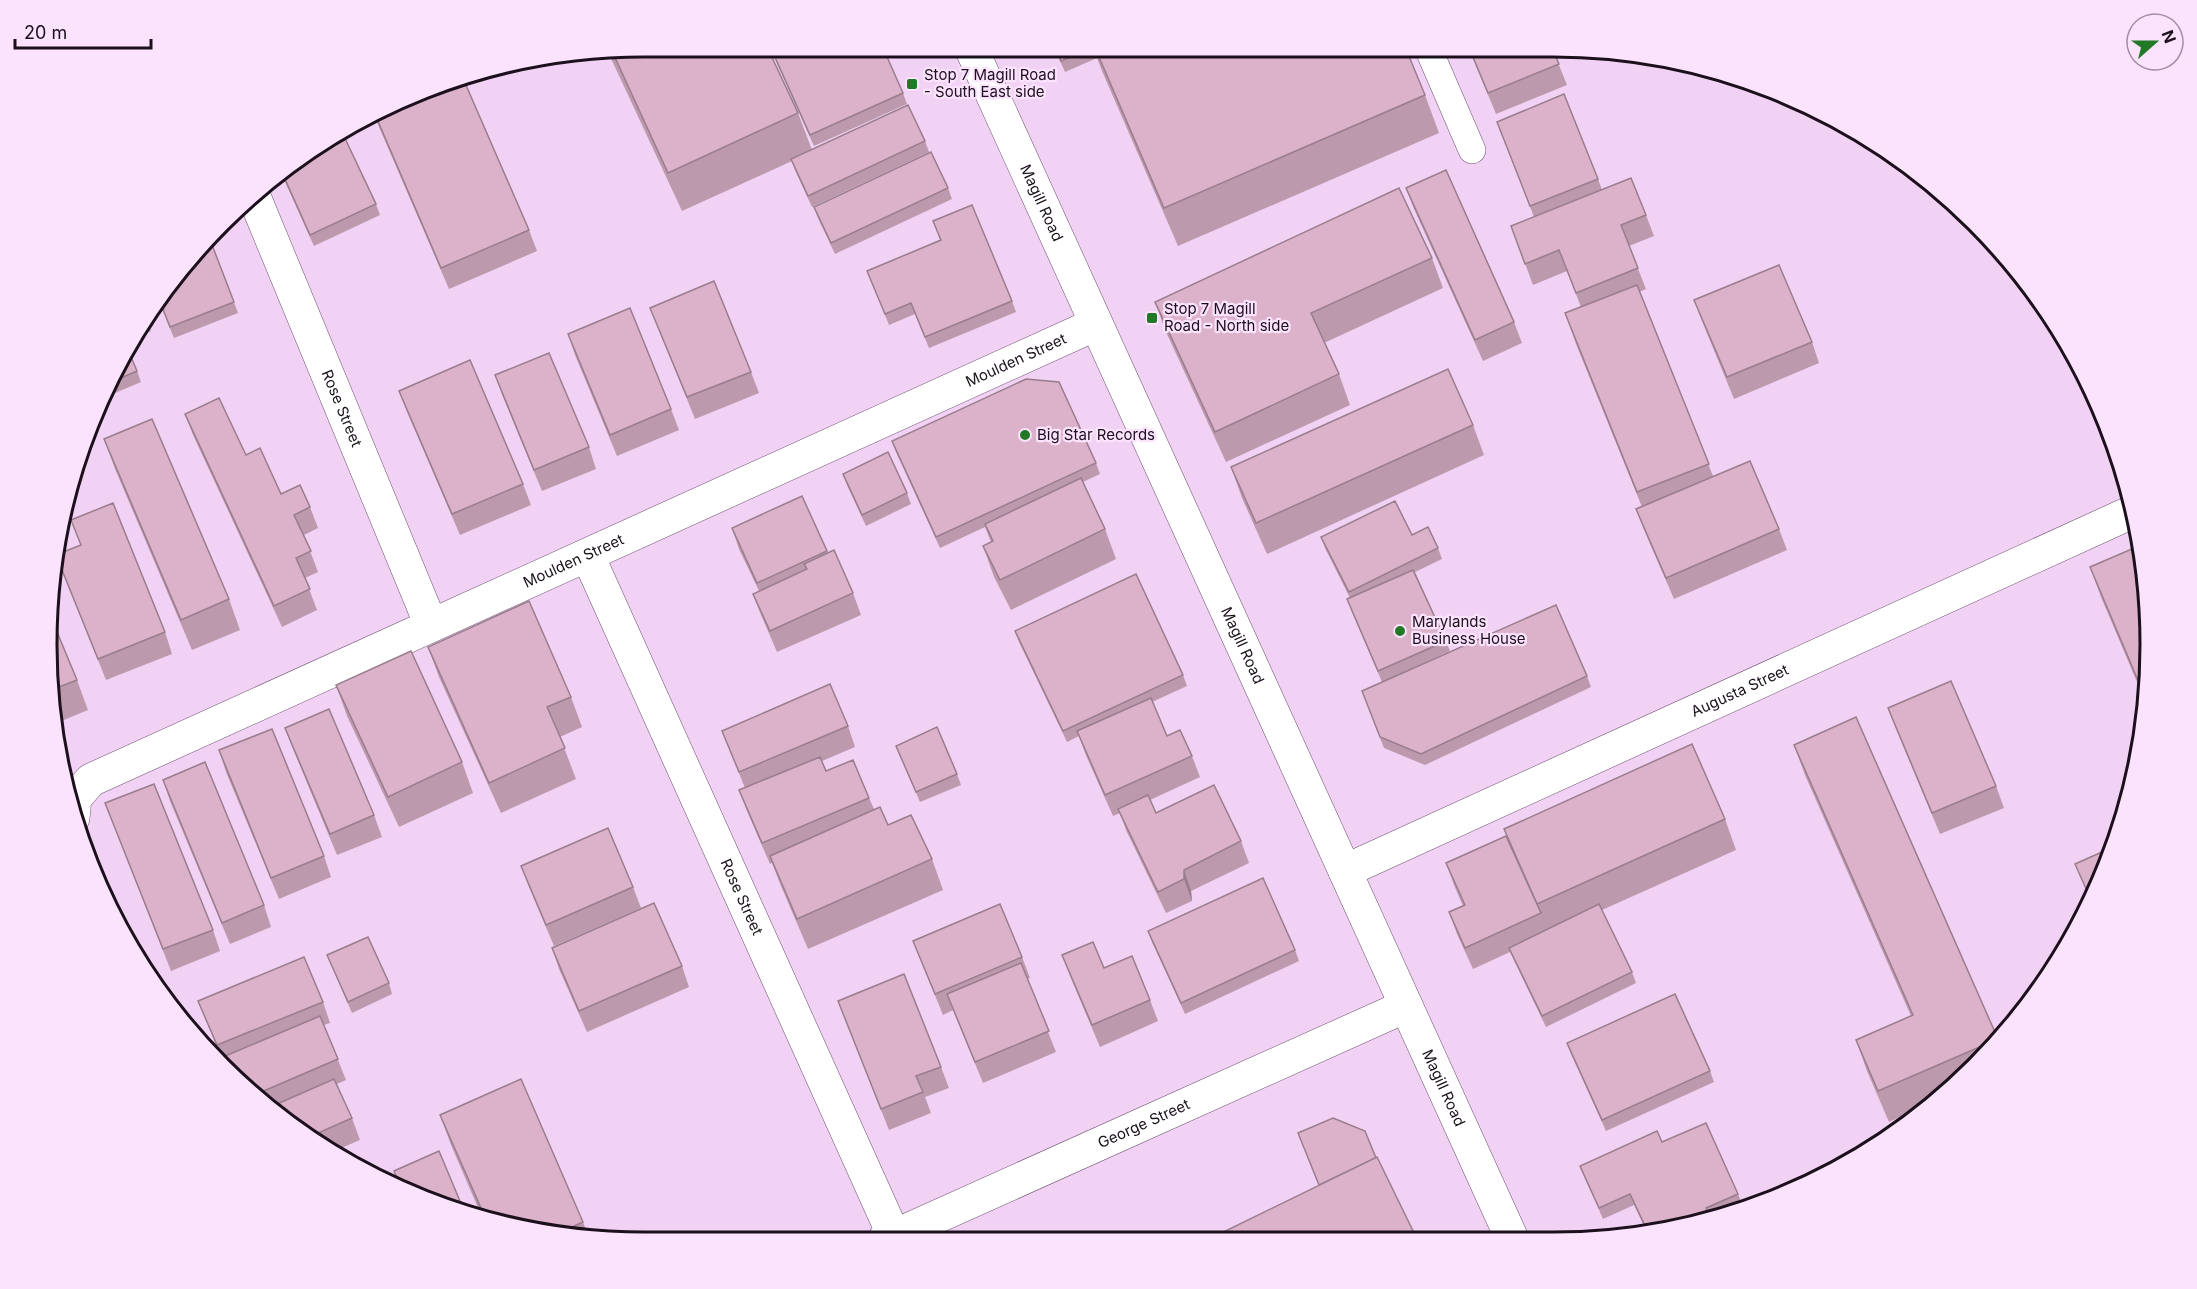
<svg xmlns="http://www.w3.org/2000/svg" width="2197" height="1289" font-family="Inter,sans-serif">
<rect width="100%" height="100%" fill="#f2d2f4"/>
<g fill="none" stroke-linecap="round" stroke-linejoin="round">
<defs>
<polyline id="lane" points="1428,48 1472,150"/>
<g id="street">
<path id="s1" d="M253,194L431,625"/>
<path id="s2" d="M588,556L894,1236"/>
<path id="s3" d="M73,818L75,798L91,780L1096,324"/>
<path id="s4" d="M1345,871L2134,511"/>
<path id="s5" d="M883,1241L1406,1006"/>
</g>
<g id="secondary">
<path id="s6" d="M972,50L1513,1241"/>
</g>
</defs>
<!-- lane casing -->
<use href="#lane" stroke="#6b506e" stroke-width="28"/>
<!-- street casing -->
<use href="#street" stroke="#6b506e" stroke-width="34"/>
<!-- secondary casing -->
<use href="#secondary" stroke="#6b506e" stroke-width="34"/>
<!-- lane -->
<use href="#lane" stroke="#fff" stroke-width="27"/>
<!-- street -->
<use href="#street" stroke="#fff" stroke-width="33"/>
<!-- secondary -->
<use href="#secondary" stroke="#fff" stroke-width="33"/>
</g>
<!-- wall -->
<g fill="#bc99ad">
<polygon points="1465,48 1552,48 1567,85 1496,114 1472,56 1469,57"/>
<polygon points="1406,49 1425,95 1439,133 1178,246 1102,71 1097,58 1065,72 1055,50"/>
<polygon points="769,51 798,113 812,150 925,141 929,152 812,207 795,170 792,161 682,211 608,52"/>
<polygon points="774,55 903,93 907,104 814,146 778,66"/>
<polygon points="380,108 529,230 537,251 449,289 373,113"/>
<polygon points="1497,122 1598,179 1602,190 1646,215 1654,236 1629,246 1646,289 1639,292 1713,476 1779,529 1787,550 1674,599 1644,530 1636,509 1642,507 1576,344 1565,313 1581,307 1567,271 1533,285 1511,226 1534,217"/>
<polygon points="342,132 376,204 380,215 314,246 280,171"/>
<polygon points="948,188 952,199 835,254 818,218 814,207"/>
<polygon points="1406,188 1514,322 1522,343 1483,361 1414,209"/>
<polygon points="933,221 1012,301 1016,312 929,348 915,314 889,325 867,271 940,240"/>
<polygon points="209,237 238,313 174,338 158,299"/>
<polygon points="1432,258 1443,288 1324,343 1339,374 1350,405 1226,462 1166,332 1155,302"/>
<polygon points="1694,300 1812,342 1819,363 1734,399 1702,321"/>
<polygon points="650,308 751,372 759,393 695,419"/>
<polygon points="145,316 151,331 132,339"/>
<polygon points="568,334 671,409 679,430 617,456 575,355"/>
<polygon points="137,371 141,382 101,399 108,380"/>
<polygon points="495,375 589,447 596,469 542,491 503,397"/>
<polygon points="399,391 523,484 531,505 460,535 407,412"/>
<polygon points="185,414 246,455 281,494 310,507 318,528 304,535 318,572 305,578 317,610 282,627 193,435"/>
<polygon points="1473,425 1484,455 1267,554 1242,498 1231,467"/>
<polygon points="104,439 229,599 240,630 192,650 115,469"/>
<polygon points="892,441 1096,463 1100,474 1083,482 1105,529 1116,559 1011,610 994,577 983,546 991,542 985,527 940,548 896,452"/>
<polygon points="843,474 907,493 911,504 866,526 847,485"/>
<polygon points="802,496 828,553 853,593 861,615 777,652 761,615 753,594 759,591 739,549 732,528"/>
<polygon points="1412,535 1438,548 1442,559 1415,572 1446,641 1450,651 1382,682 1351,610 1347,599 1350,598 1325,548 1321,537"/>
<polygon points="58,560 165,632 172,654 106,680"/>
<polygon points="2090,567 2150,644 2145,701 2101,597"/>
<polygon points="1015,631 1183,675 1187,686 1152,702 1167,736 1192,756 1200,777 1150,800 1156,813 1241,841 1249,863 1191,891 1192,901 1166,913 1126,830 1120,813 1113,816 1085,753 1079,736 1067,742 1019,642"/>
<polygon points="46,645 77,680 88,710 54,724"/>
<polygon points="428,647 571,697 582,727 560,737 576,779 501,813 439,677"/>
<polygon points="1587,676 1591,687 1425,765 1384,748 1366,702"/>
<polygon points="336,685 462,762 473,793 399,827 347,716"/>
<polygon points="1888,708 1996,786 2004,808 1940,834 1896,729"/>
<polygon points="1856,717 1998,1040 1975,1068 1925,1106 1889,1122 1867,1071 1856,1040 1911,1016 1805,775 1794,745"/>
<polygon points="848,726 855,747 822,761 826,771 869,798 874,809 888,825 932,859 943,890 808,949 781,886 772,863 770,864 747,811 739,790 745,788 722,731"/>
<polygon points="285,728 374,815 382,837 337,855 293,749"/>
<polygon points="896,746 957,774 961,785 920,802"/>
<polygon points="219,750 324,856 331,877 279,899 226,772"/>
<polygon points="163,780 264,905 271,927 230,944 170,801"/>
<polygon points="105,803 213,930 220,951 171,971"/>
<polygon points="1725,819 1736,850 1602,910 1632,972 1636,983 1546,1027 1510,952 1473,969 1457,934 1449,912 1463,906 1454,885 1446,863 1507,837 1504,829"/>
<polygon points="521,866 633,887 641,908 554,946 529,887"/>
<polygon points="1148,931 1295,950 1299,961 1185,1014 1152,942"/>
<polygon points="913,941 1022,957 1030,978 1027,979 1056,1052 983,1083 953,1010 943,1015"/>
<polygon points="552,948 682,966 689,987 587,1032 559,969"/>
<polygon points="327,955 389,983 392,994 352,1013"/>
<polygon points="1062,955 1104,968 1150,1000 1158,1021 1100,1047 1070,976"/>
<polygon points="198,1001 323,1002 330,1023 324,1025 346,1080 337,1084 352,1118 360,1140 332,1152 313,1142 250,1094 228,1071 226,1066 225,1066"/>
<polygon points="838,1001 941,1067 949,1088 925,1097 931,1113 889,1130"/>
<polygon points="1567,1043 1710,1071 1714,1082 1606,1131 1571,1054"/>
<polygon points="440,1115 583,1222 589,1238 482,1217 451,1145"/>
<polygon points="1662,1142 1738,1194 1742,1204 1714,1217 1646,1230 1634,1205 1603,1219 1580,1166"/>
</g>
<!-- shaded-wall -->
<polygon fill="#997d8d" points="1184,870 1191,891 1192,901 1184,879"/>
<!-- building -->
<g fill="#dbb2c9" stroke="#997d8d" stroke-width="1.5">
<polygon points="1473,48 1552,48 1559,64 1488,93 1470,50"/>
<polygon points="1406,49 1425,95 1164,208 1096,50"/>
<polygon points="884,50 903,93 810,135 774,55 782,51"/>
<polygon points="1056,50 1087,50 1061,61"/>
<polygon points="612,51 769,51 798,113 668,173"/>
<polygon points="462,76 529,230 441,268 374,112 380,108 453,78"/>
<polygon points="1564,94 1598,179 1530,206 1497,122"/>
<polygon points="908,105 925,141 808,196 791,159"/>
<polygon points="342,132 376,204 310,235 281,170"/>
<polygon points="931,152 948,188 831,243 814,207"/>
<polygon points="1446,170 1514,322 1475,340 1406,188"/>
<polygon points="1631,178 1646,215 1621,225 1638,268 1576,293 1559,250 1525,264 1511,226"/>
<polygon points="1399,188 1432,258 1311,313 1339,374 1215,432 1155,302"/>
<polygon points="972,205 1012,301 925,337 911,303 885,314 867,271 941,240 933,221"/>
<polygon points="209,237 234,302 170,327 159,299"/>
<polygon points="1779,265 1812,342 1727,377 1694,300"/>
<polygon points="714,281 751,372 687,397 650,308"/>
<polygon points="1637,285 1709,464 1637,492 1565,313"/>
<polygon points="630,308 671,409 610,435 568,334"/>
<polygon points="145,316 147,320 141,323"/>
<polygon points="127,347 137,371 107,384 108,380"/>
<polygon points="549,353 589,447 534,470 495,375"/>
<polygon points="470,360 523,484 452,514 399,391"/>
<polygon points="1448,369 1473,425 1256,523 1231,467"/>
<polygon points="1026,379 1059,382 1096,463 936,537 892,441"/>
<polygon points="219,398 246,455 260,448 281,494 300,485 310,507 294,515 311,551 296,558 310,589 274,606 185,414"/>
<polygon points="152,419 229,599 181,620 104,439"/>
<polygon points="888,452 907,493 862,515 843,474"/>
<polygon points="1750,461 1779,529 1666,578 1636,509"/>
<polygon points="1081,478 1105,529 1000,580 983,546 993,541 985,524"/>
<polygon points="802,496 827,551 757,583 732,528"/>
<polygon points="1395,501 1412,535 1428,527 1438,548 1349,592 1321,537"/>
<polygon points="113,503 165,632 98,659 58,560 58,554 81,545 71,520"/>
<polygon points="2141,545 2150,644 2145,697 2090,567"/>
<polygon points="834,550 853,593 770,631 753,594 807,569 804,564"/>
<polygon points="1413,570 1446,641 1378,671 1347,599"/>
<polygon points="1136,574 1183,675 1063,731 1015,631"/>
<polygon points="529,601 571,697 547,707 565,748 489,783 428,647"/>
<polygon points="1556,605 1587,676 1421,754 1380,737 1362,691"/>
<polygon points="50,615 77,680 51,690 46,645"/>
<polygon points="411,651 462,762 388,797 336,685"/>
<polygon points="1951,681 1996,786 1932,813 1888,708"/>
<polygon points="830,684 848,726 739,772 722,731"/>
<polygon points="1151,698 1167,736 1180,730 1192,756 1105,795 1077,731"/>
<polygon points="329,709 374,815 330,834 285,728"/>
<polygon points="1856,717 1998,1039 1878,1091 1856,1040 1913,1015 1794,745"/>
<polygon points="937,727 957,774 916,792 896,746"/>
<polygon points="272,729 324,856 271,878 219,750"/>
<polygon points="1692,744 1725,819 1537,904 1504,829"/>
<polygon points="820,757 826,771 853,760 869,798 762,843 739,790"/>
<polygon points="205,762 264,905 222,923 163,780"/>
<polygon points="154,784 213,930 163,949 105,803"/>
<polygon points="1214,785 1241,841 1184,870 1184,879 1158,892 1118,809 1148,795 1156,813"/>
<polygon points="880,807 888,825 911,815 932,859 797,919 770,856"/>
<polygon points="608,828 633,887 546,925 521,866"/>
<polygon points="1506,836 1541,913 1465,948 1449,912 1465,905 1446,863"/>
<polygon points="2111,848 2112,850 2105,873 2091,900 2075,864"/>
<polygon points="1263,878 1295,950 1181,1003 1148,931"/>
<polygon points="654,903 682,966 579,1011 552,948"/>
<polygon points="1000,904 1022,957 935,994 913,941"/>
<polygon points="1599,904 1632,972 1542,1016 1509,948"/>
<polygon points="368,937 389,983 348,1002 327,955"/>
<polygon points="1093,942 1104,968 1132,956 1150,1000 1092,1025 1062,955"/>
<polygon points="304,957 323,1002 217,1045 198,1001"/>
<polygon points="1021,963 1049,1031 975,1062 947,994"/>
<polygon points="904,974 941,1067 916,1076 923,1092 881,1109 838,1001"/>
<polygon points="1675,994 1710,1071 1602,1120 1567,1043"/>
<polygon points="320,1016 338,1059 252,1096 230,1072 223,1057"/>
<polygon points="334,1079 352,1118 307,1138 268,1108"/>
<polygon points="521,1079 583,1222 561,1232 485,1217 440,1115"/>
<polygon points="1333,1118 1365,1131 1376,1158 1319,1185 1298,1133"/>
<polygon points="1905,1121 1888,1134 1886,1129"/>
<polygon points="1706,1123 1738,1194 1706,1208 1710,1218 1647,1230 1630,1194 1599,1208 1580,1166 1657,1131 1662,1142"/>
<polygon points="439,1151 465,1213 453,1211 400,1185 394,1171"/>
<polygon points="1864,1153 1852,1162 1801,1185 1799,1181"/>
<polygon points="1377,1157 1418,1241 1205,1241"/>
</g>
<!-- markers -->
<g fill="#217926" stroke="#fbe2fd" stroke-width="2">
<rect x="906" y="78" width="12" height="12" rx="3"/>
<rect x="1146" y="312" width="12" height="12" rx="3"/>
<circle cx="1025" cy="435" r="6"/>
<circle cx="1400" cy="631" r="6"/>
</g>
<g text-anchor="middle" stroke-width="4.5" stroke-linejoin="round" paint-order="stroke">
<!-- poi labels -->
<g font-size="15" fill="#1b101c" stroke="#fbe2fd" text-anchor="start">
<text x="924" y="80">Stop 7 Magill Road<tspan x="924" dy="17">- South East side</tspan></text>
<text x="1164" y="314">Stop 7 Magill<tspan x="1164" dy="17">Road - North side</tspan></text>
<text x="1037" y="440">Big Star Records</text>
<text x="1412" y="627">Marylands<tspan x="1412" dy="17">Business House</tspan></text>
</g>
<!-- street labels -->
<g font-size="15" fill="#1b101c" stroke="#fbe2fd">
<text dy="5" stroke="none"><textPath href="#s6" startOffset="168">Magill Road</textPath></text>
<text dy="5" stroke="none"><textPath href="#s3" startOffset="1060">Moulden Street</textPath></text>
<text dy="5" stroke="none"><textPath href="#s1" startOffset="232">Rose Street</textPath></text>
<text dy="5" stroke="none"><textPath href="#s3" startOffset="574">Moulden Street</textPath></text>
<text dy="5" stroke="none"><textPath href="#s6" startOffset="654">Magill Road</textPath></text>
<text dy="5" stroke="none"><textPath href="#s4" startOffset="434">Augusta Street</textPath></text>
<text dy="5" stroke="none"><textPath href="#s2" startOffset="374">Rose Street</textPath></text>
<text dy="5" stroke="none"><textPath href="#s6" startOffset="1140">Magill Road</textPath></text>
<text dy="5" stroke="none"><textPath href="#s5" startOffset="286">George Street</textPath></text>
</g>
</g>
<!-- crop -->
<path d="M0 0H2197V1289H0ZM644 57H1553A587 587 0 0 1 2140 644V645A587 587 0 0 1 1553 1232H644A587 587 0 0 1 57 645V644A587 587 0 0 1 644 57Z" fill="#fbe2fd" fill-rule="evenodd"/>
<path fill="none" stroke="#1b101c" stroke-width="3" d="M644 57H1553A587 587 0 0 1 2140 644V645A587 587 0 0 1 1553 1232H644A587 587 0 0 1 57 645V644A587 587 0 0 1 644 57Z"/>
<!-- north arrow -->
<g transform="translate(2155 42) rotate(69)"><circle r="28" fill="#fbe2fd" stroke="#a18ea3" stroke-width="1.5"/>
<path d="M0-4.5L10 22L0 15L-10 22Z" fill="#217926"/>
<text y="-9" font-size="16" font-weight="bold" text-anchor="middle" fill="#1b101c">N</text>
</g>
<!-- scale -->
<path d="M15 39v9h136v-9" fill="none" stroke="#1b101c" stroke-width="3"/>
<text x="24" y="39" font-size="18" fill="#1b101c" stroke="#fbe2fd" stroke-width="4.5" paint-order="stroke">20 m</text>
</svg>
